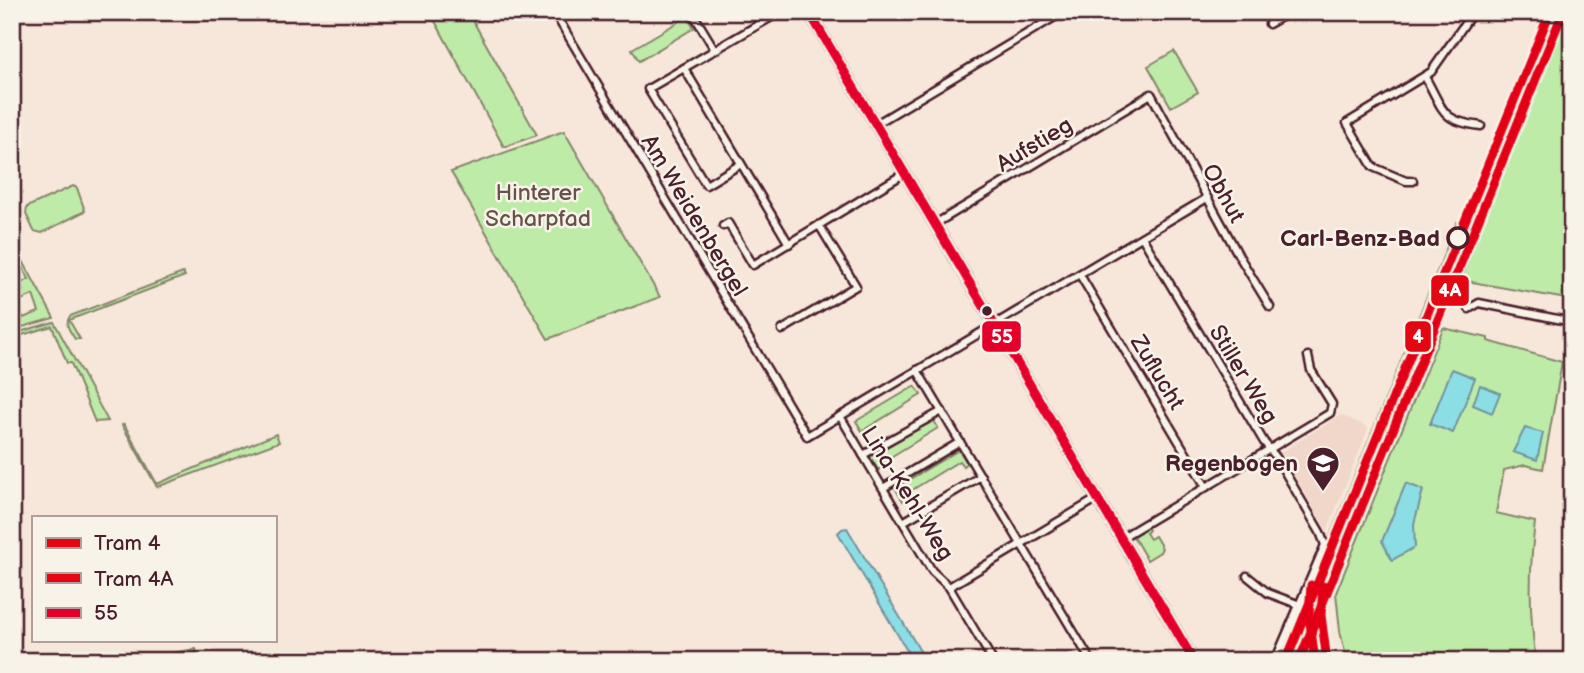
<svg xmlns="http://www.w3.org/2000/svg" width="1584" height="673" font-family="'Balsamiq Sans',sans-serif">
<rect width="100%" height="100%" fill="#f7e7da"/>
<filter id="ink" filterUnits="userSpaceOnUse"><feTurbulence type="fractalNoise" baseFrequency=".0143" numOctaves="2"/><feDisplacementMap in="SourceGraphic" scale="14" xChannelSelector="R" yChannelSelector="G"/><feConvolveMatrix kernelMatrix="1 2 1 2 8 2 1 2 1" color-interpolation-filters="sRGB"/></filter>
<g filter="url(#ink)">
<!-- built -->
<polygon fill="#f0d7c9" points="1341,415 1366,426 1368,429 1327,531 1281,452"/>
<!-- green -->
<g fill="#bfeba8" stroke="#84856a" stroke-width="2">
<polygon points="430,12 468,12 537,135 504,147"/>
<path d="M1545,12H1557L1329,574C1321,604 1326,631 1330,661H1295L1316,608L1303,603L1457,222L1460,223Z"/>
<polygon points="687,17 694,28 639,61 632,49"/>
<polygon points="1562,24 1572,26 1572,300 1461,280 1552,42"/>
<polygon points="1174,51 1198,92 1171,107 1148,66"/>
<polygon points="564,131 660,297 548,339 451,172"/>
<polygon points="73,186 77,188 85,211 42,233 34,231 26,214 27,207"/>
<polygon points="12,241 54,318 12,330 12,303 15,311 20,309 23,318 39,312 33,295 19,301 16,292 23,290 20,284 29,279 17,257 12,259"/>
<path d="M183,273L185,276L69,320L80,339H75C70,331 64,325 70,316Z"/>
<polygon points="54,322 108,421 95,422 71,363 67,363 52,326 12,338 12,334"/>
<path d="M1443,328L1488,338V341L1562,362L1543,469L1525,465L1504,470L1496,513L1535,522C1529,572 1529,611 1536,661H1347L1340,631L1336,593Z"/>
<polygon points="915,386 921,395 862,431 856,421"/>
<polygon points="933,419 938,428 879,464 881,468 878,470 870,457"/>
<polygon points="124,424 157,484 276,434 279,442 157,487 122,425"/>
<polygon points="959,450 967,463 963,466 959,461 904,495 906,499 903,501 895,488"/>
<polygon points="1147,527 1149,530 1146,533 1150,539 1155,536 1162,548 1160,552 1147,560 1133,536"/>
<polygon points="196,649 198,661 125,661"/>
</g>
<!-- water -->
<g fill="#8cdee5" stroke="#72929b" stroke-width="2">
<polygon points="1452,369 1475,378 1453,433 1430,424"/>
<polygon points="1480,385 1500,393 1492,413 1473,405"/>
<polygon points="1525,428 1543,433 1537,460 1513,452"/>
<polygon points="1406,483 1423,490 1414,524 1415,547 1392,560 1382,541"/>
<polygon points="847,528 926,661 913,661 838,533 842,529"/>
</g>
<g fill="none" stroke-linecap="round" stroke-linejoin="round">
<defs>
<g id="street">
<polyline points="554,12 807,436 1207,198"/>
<polyline points="692,12 715,50"/>
<polyline points="1269,24 1290,12"/>
<polyline points="684,68 789,244"/>
<path d="M1425,77C1444,110 1440,121 1481,126"/>
<polyline points="876,124 1063,12"/>
<polyline points="741,164 706,185 648,89 780,12"/>
<polyline points="1413,181 1406,181 1373,167 1347,123 1431,72 1473,12"/>
<polyline points="935,224 1151,94 1239,256 1270,307"/>
<polyline points="723,226 728,223 753,265 905,173"/>
<polyline points="1142,237 1264,442 1276,457 1320,532 1325,545 1275,661"/>
<polyline points="1080,275 1206,487"/>
<polyline points="1469,309 1479,303 1572,322"/>
<polyline points="782,330 856,286 819,225"/>
<polyline points="917,370 1091,661"/>
<polyline points="840,416 932,571 949,587 993,661"/>
<polyline points="863,455 942,411"/>
<polyline points="883,488 960,442"/>
<polyline points="903,522 981,476"/>
<polyline points="1121,538 1330,413 1332,404 1311,370 1308,356"/>
<polyline points="1247,576 1268,593 1300,605"/>
<polyline points="949,587 1098,498"/>
</g>
<polyline id="secondary" points="809,12 1194,661"/>
</defs>
<!-- street casing -->
<use href="#street" stroke="#4a1f2b" stroke-width="11"/>
<!-- secondary casing -->
<use href="#secondary" stroke="#4a1f2b" stroke-width="14"/>
<!-- street -->
<use href="#street" stroke="#f7f3e8" stroke-width="6"/>
<!-- secondary -->
<use href="#secondary" stroke="#f7f3e8" stroke-width="9"/>
<!-- tram -->
<polyline stroke="#4a1f2b" stroke-width="2" points="1293,661 1315,605 1321,576"/>
<defs>
<polyline id="bus-1" points="809,12 1194,661"/>
</defs>
<!-- bus-1 casing -->
<use href="#bus-1" stroke="#f7f3e8" stroke-width="14"/>
<!-- bus-1 -->
<use href="#bus-1" stroke="#e4002b" stroke-width="9"/>
<defs>
<g id="tram-1">
<polyline points="1323,586 1321,615 1327,661"/>
<polyline points="1286,661 1550,12"/>
</g>
<g id="tram-2">
<polyline points="1311,585 1309,615 1315,661"/>
<polyline points="1299,661 1561,17"/>
</g>
</defs>
<!-- tram-1 casing -->
<use href="#tram-1" stroke="#f7f3e8" stroke-width="14"/>
<!-- tram-2 casing -->
<use href="#tram-2" stroke="#f7f3e8" stroke-width="14"/>
<!-- tram-1 -->
<use href="#tram-1" stroke="#e30613" stroke-width="9"/>
<!-- tram-2 -->
<use href="#tram-2" stroke="#e30613" stroke-width="9"/>
</g>
</g>
<!-- icons -->
<defs>
<symbol id="school-pin" viewBox="-11 -11 22 30"><path d="M0 17L-7.5 6A9.5 9.5 0 1 1 7.5 6Z" fill="#4a1f2b" stroke="#f7f3e8"/><path d="M0-5L7-2L0 1L-7-2ZM-4 1L0 2.5L4 1V4Q0 6-4 4Z" fill="#fff"/></symbol>
</defs>
<g fill-rule="evenodd">
<use href="#school-pin" x="1304" y="444" width="38" height="52"/>
</g>
<!-- markers -->
<circle fill="#f7f3e8" stroke="#4a1f2b" stroke-width="3.5" cx="1458" cy="238" r="10"/>
<circle fill="#4a1f2b" stroke="#f7f3e8" stroke-width="2.5" cx="987" cy="311" r="6"/>
<g text-anchor="middle" stroke-width="5" stroke-linejoin="round" paint-order="stroke">
<!-- street labels -->
<g font-size="23" fill="#4a1f2b" stroke="#f7f3e8">
<text transform="translate(1034 144) rotate(-31)" y="8">Aufstieg</text>
<text transform="translate(1224 193) rotate(61)" y="8">Obhut</text>
<text transform="translate(695 215) rotate(59)" y="8">Am Weidenbergel</text>
<text transform="translate(1158 372) rotate(59)" y="8">Zuflucht</text>
<text transform="translate(1244 374) rotate(59)" y="8">Stiller Weg</text>
<text transform="translate(908 493) rotate(58)" y="8">Lina-Kehl-Weg</text>
</g>
<!-- park labels -->
<g font-size="23" fill="#67524a" stroke="#f7f3e8">
<text x="538" y="200">Hinterer<tspan x="538" dy="26">Scharpfad</tspan></text>
</g>
<!-- stop labels -->
<g font-size="23" font-weight="bold" fill="#4a1f2b" stroke="#f7f3e8" text-anchor="end">
<text x="1440" y="246">Carl-Benz-Bad</text>
</g>
<!-- poi labels -->
<g font-size="23" font-weight="bold" fill="#4a1f2b" stroke="#f7f3e8" text-anchor="end">
<text x="1298" y="471">Regenbogen</text>
</g>
</g>
<g stroke="#f7f3e8" stroke-width="2.5">
<rect x="1430" y="274" width="40" height="33" rx="7" fill="#e30613"/>
<rect x="1404" y="320" width="28" height="33" rx="7" fill="#e30613"/>
<rect x="981" y="320" width="41" height="33" rx="7" fill="#e4002b"/>
</g>
<g font-size="19" text-anchor="middle" font-weight="bold" fill="#fff">
<text x="1450" y="297">4A</text>
<text x="1418" y="343">4</text>
<text x="1002" y="343">55</text>
</g>
<!-- margin -->
<rect width="1584" height="673" fill="none" stroke="#f7f3e8" stroke-width="42"/>
<rect x="21" y="21" width="1542" height="631" fill="none" stroke="#4a1f2b" stroke-width="2.5" filter="url(#ink)"/>
<!-- legend -->
<rect x="32" y="516" width="245" height="126" fill="#f7f3e8" stroke="#b29e9c" stroke-width="2"/>
<rect x="46" y="538" width="35" height="10" fill="#e30613" stroke="#b29e9c" stroke-width="2"/>
<text x="94" y="550" font-size="21" fill="#4a1f2b">Tram 4</text>
<rect x="46" y="573" width="35" height="10" fill="#e30613" stroke="#b29e9c" stroke-width="2"/>
<text x="94" y="586" font-size="21" fill="#4a1f2b">Tram 4A</text>
<rect x="46" y="608" width="35" height="10" fill="#e4002b" stroke="#b29e9c" stroke-width="2"/>
<text x="94" y="620" font-size="21" fill="#4a1f2b">55</text>
</svg>
